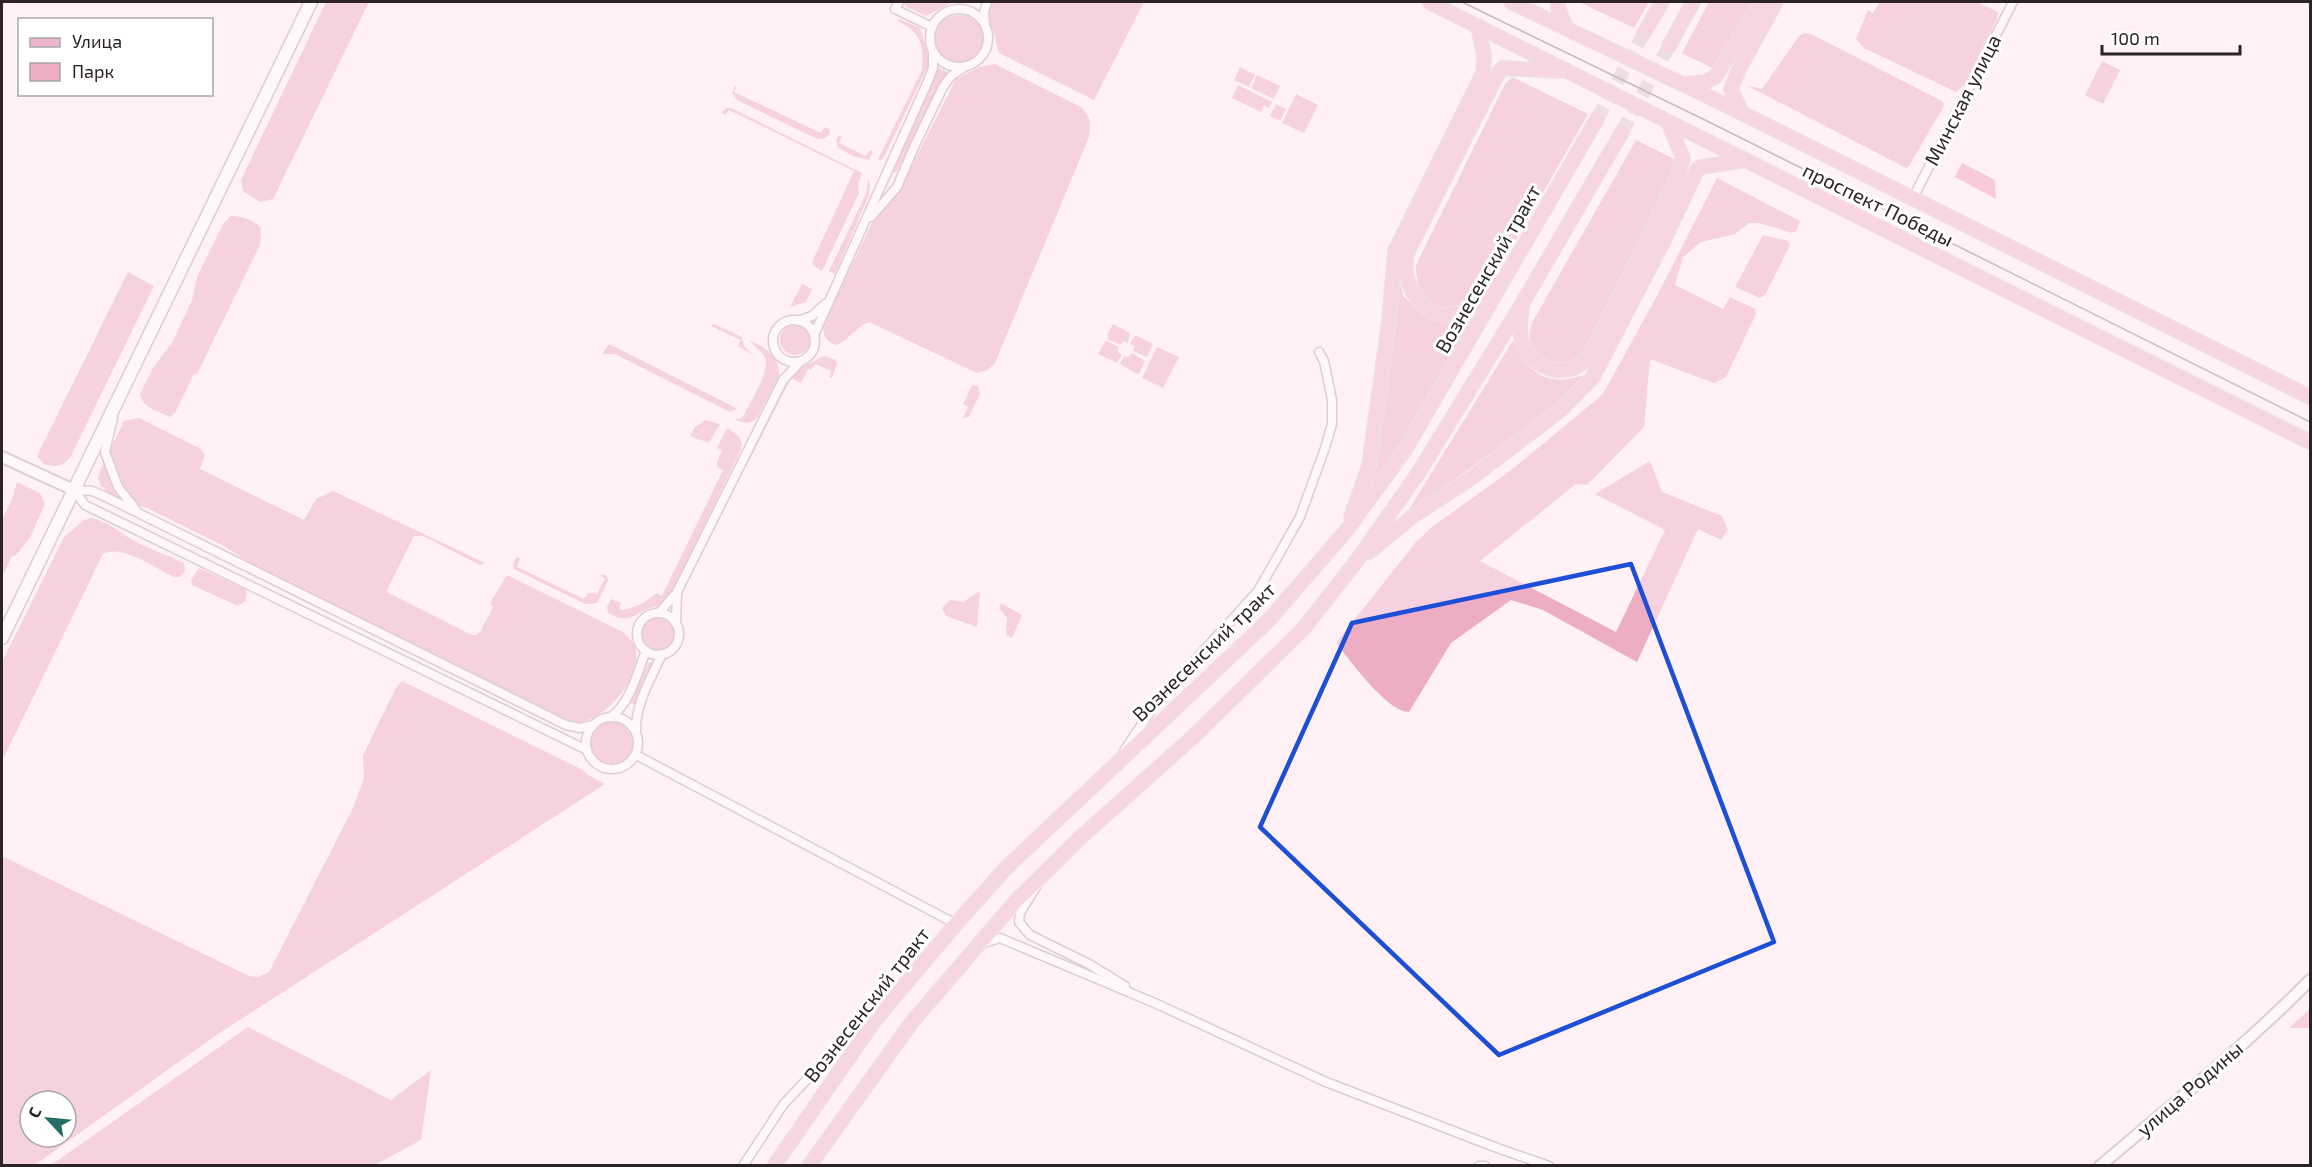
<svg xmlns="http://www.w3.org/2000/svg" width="2312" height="1167" font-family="'Exo 2',sans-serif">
<rect width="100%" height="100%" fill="#fff1f6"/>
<!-- green -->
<g fill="#ecadc5" fill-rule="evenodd">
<polygon points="326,2 369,2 273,199 260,202 243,191 241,180"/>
<polygon points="992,2 1144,2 1094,100 999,53 988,13"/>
<polygon points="1579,2 1649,2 1634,28"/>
<polygon points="1709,2 1757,2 1716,70 1682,53"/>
<polygon points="1880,2 1977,2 1998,12 1997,20 1965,84 1956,92 1864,48 1856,39 1868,10 1873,13"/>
<polygon points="904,3 904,2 953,2 926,16 905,6"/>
<circle cx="959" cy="39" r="24"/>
<path d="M899,19L920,28L930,62L883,159L877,161L922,70C924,44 921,33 898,21Z"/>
<polygon points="1804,33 1811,34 1942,101 1944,106 1909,166 1906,168 1746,85 1762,89 1799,36"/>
<polygon points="2102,61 2120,70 2103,104 2085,95"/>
<path d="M995,64L1081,107C1091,117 1091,123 1089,137L995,363L988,370L977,373L869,322C855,327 850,340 836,345C825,341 823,335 823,324L877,213L903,183L956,79L980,67Z"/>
<polygon points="1240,67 1255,75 1249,87 1234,80"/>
<polygon points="939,68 947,72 897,171 889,175"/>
<polygon points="1257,75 1280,86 1274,99 1251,88"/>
<path d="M1512,77L1588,114L1478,306C1467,307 1455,309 1444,309C1423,307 1415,282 1416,265L1505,84Z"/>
<polygon points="1238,85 1272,102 1269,108 1264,105 1261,112 1232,98"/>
<polygon points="735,86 737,86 734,92 821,133 825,127 829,129 830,134 825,138 817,139 737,100 732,93"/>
<polygon points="1296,94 1318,105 1304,133 1282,123"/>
<polygon points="1276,104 1286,109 1280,121 1270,116"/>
<polygon points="726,108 731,108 862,173 858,184 859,193 822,271 814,266 812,262 854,171 729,110 725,115 722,113"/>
<polygon points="840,135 842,136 839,143 866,156 870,150 873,151 869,160 853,156 838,148 836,139"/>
<path d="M1636,140L1676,160L1677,173L1587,353C1582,356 1574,364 1567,366C1551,370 1531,353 1530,337C1529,333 1531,327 1532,323Z"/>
<path d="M1717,178L1800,221L1796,231L1792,233L1759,223H1749L1735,234L1701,242L1683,257L1675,285L1723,309L1730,297L1755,309L1756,314L1726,377L1714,383L1650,359L1644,427L1587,485L1576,484L1480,561L1616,632L1665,530L1595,494L1650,461L1662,492L1722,516L1728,530L1721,540L1698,529L1637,662L1543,610L1511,600L1451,643L1409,712C1387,712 1350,660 1336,643L1416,542L1432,527L1510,471L1603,394L1658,294Z"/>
<polygon points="868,179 870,184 869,195 835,274 829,271 866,194"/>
<path d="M231,216C242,216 254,220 261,228L260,245L197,374H194L175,413L170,417C158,411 142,408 140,394L153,368L173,341L192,300L197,277L223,224Z"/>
<polygon points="1763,235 1788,241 1790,245 1765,295 1760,298 1735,287"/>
<path d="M128,272L154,286L71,456C64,466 55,468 44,464L37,456Z"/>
<polygon points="1397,274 1404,297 1421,312 1435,318 1454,323 1477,317 1399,451 1362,503 1370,484 1377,458"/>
<polygon points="802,284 812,289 806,302 790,307"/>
<polygon points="714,324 742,337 744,346 753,355 738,346 741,340 711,326"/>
<polygon points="1113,324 1130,333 1128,343 1123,341 1121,345 1109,340 1107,335"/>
<circle cx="795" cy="340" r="15"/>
<polygon points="1137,336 1153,344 1147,357 1133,351 1135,346 1130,344 1134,337"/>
<path d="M1514,339C1528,379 1552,387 1590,373L1577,387L1554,407L1405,516Z"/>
<path d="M750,340C765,348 780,356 779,376L757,418C750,425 742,423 734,419H741L744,415C750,402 770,373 765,358C762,350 753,347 750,340Z"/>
<polygon points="1107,341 1119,347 1118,352 1122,355 1117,363 1098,354 1104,343"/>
<polygon points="609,344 734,407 737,409 730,412 726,410 615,354 602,354"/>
<polygon points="1157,347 1179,357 1163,388 1142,378"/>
<polygon points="1132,353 1145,361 1140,373 1137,374 1120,364 1124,356 1129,357"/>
<polygon points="824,356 836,360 837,364 832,378 829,377 831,371 815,364 811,370 808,369 801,383 791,378 748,463 747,462 790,378 797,370"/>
<polygon points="972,385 978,386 980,394 969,417 963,418 968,407 963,404"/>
<path d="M139,418L201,449L205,455L200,469L304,520L316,499L333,491L485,563L480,565L423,536H414L388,588L387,591L391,594L472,635H476L480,632L493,607L490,603L507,575L623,632C629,638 635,643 636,651C641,680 600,728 570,722L261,570L224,546L147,508L113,497L101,486L98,478L102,466L124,421Z"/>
<polygon points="705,420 720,424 709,443 690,436 695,427"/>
<path d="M727,428C735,433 744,437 741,449L668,601C661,607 653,606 645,610C629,619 626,622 608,613L607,607L611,599L621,603L619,608L621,610C634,608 647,603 656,593L662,596L723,470L718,468L717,463L722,450L717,448Z"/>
<polygon points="17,482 40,493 45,504 30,538 16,555 12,556 2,577 2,520 13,497"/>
<path d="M92,518C107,522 114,528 126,536C143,547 165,554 184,563L185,572L180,577H174C155,568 122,544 103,554L2,761V662L64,537L84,520Z"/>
<polygon points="516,557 520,559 517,567 584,599 588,593 597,594 605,578 600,576 603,574 607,576 608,581 597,603 585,604 514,569 513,565"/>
<polygon points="199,568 245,589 247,594 245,601 238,606 192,585 191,580"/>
<polygon points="980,591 977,627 946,616 942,608 950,600 963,602"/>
<polygon points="1001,603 1022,615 1012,638 1006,635 1007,618 999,608"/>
<circle cx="659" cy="635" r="17"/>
<polygon points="649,662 656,663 635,704 632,704 630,701"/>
<path d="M402,681L583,770L588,775L605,784L215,1036L35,1165H2V856L249,976L258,977L269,972L352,810L364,779L363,755L397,686ZM30,1101H66V1137H30Z"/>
<circle cx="612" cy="743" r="23"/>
<polygon points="2310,1009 2310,1028 2289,1028"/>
<polygon points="248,1027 391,1100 431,1070 421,1140 375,1165 51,1165"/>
</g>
<!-- forest -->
<polygon fill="#ed9ebd" points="1962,163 1995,180 1996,199 1955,177"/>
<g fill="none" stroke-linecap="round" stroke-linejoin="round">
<!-- primary-tunnel -->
<g stroke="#d5c8cc" stroke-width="14" stroke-dasharray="14 7" stroke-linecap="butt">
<polyline points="1597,119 1644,33"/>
<polyline points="1622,132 1669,46"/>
</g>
<defs>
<g id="minor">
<polyline points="899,2 895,9 932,27"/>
<circle cx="959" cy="38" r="29"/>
<polyline points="985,25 984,12 987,2"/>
<polyline points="1913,198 2013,2"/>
<polyline points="871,217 897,187 915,145 943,87 951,76 966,66"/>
<circle cx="794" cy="341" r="21"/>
<polyline points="797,321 812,316 825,304"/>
<polyline points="814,335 928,81 933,68 933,51"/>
<polyline points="113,418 105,452 118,487 136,510"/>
<polyline points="74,490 85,505 587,750"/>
<polyline points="74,490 92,491 104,496 566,725 580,728 593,725"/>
<polyline points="659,613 677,592 783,380 801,361"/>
<circle cx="658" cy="634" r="21"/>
<polyline points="676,623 677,592"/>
<circle cx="612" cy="743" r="26"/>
<path d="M611,717C631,702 637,673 646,651"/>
<path d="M636,731C635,704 651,679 662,654"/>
<polyline points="1124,751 1156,703 1258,591 1300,517 1325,448 1332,424 1332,400 1324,361 1319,352"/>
<polyline points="636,755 956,924"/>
<polyline points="1036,887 1020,913 1019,922 1030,935 1089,964 1125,986"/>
<polyline points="981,944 1000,938 1157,1004 1326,1082 1500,1149 1549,1166"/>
<polyline points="743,1166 783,1105 852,1031 879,1008"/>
<polyline points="1479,1166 1485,1166"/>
</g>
<g id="tertiary">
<polyline points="2,457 74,490"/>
<path d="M2100,1166C2172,1105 2245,1046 2310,980"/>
</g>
<polyline id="secondary" points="2,638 311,2"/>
<g id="primary">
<polyline points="1429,2 2310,442"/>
<polyline points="1511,2 1728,106 2310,397"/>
<polyline points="1558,2 1558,8 1567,29"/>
<polyline points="1644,33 1662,2"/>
<polyline points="1669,46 1693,2"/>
<polyline points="1684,84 1706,82 1715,77 1762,2"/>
<polyline points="1742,113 1731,89 1738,71 1776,2"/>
<path d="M1497,282C1485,294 1473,308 1457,313C1430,322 1409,294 1406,271C1405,266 1406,259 1407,253L1498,73L1503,68L1562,71"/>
<path d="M1522,307C1521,318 1518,330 1522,341C1532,371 1569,381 1590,356L1678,177L1683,158L1668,122"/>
<polyline points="1351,517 1369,466 1389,321 1395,251 1483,73 1484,56 1478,26"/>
<polyline points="1369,552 1413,516 1470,479 1562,409 1593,377 1662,244 1697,170 1701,167 1746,160"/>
<polyline points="774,1166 875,1020 956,924 1006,868 1268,621 1346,531 1405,450 1597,119"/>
<polyline points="809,1166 912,1022 1015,902 1081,837 1194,736 1304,628 1355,563 1419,472 1522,304 1622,132"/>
</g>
</defs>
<!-- minor casing -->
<use href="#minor" stroke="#b7a2a9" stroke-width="11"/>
<!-- tertiary casing -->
<use href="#tertiary" stroke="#b7a2a9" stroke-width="14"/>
<!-- secondary casing -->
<use href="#secondary" stroke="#b7a2a9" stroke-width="15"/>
<!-- primary casing -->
<use href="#primary" stroke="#d5d3d4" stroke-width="16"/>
<!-- minor -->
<use href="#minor" stroke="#fff" stroke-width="8"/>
<!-- tertiary -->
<use href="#tertiary" stroke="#fff" stroke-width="10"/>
<!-- secondary -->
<use href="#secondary" stroke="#fff" stroke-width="12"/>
<!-- primary -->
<use href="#primary" stroke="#eeb5cc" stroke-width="14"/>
<!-- tram -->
<polyline stroke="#847a7e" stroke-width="1.5" points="1462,2 1707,121 2310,422"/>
</g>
<!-- marked area -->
<path d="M0 0H2312V1167H0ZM1631,564L1774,942L1499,1055L1260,827L1352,623Z" fill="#fff1f6" fill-opacity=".55" fill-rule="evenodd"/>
<path fill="none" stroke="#1d4ed8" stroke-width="4.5" stroke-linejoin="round" d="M1631,564L1774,942L1499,1055L1260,827L1352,623Z"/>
<g text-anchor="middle" stroke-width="6" stroke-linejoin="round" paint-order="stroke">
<!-- street labels -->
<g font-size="20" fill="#2b2326" stroke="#fff">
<text transform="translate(1963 100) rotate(-63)" y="7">Минская улица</text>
<text transform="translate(1878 205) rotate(26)" y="7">проспект Победы</text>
<text transform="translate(1488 269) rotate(-60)" y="7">Вознесенский тракт</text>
<text transform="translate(1204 652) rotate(-44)" y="7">Вознесенский тракт</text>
<text transform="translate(867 1005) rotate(-52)" y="7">Вознесенский тракт</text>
<text transform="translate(2190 1089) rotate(-41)" y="7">улица Родины</text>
</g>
</g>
<!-- border -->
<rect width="2312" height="1167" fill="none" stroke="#2b2326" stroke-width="6"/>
<!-- legend -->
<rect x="18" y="18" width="195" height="78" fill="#ffffff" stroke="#aaa7a8" stroke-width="1.5"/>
<rect x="30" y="38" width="30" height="9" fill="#eeb5cc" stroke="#aaa7a8" stroke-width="1.5"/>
<text x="72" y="48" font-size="18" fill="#2b2326">Улица</text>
<rect x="30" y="63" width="30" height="18" fill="#ecadc5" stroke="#aaa7a8" stroke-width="1.5"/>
<text x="72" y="78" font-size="18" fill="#2b2326">Парк</text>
<!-- north arrow -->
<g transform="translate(48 1119) rotate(296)"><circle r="28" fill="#ffffff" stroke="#aaa7a8" stroke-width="1.5"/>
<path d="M0-4.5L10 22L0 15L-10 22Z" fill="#256e66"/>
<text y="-9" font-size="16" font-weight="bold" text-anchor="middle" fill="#2b2326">С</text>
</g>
<!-- scale -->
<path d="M2102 45v9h138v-9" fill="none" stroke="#2b2326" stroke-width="3"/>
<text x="2111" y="45" font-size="18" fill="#2b2326" stroke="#ffffff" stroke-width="4.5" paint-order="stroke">100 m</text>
</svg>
